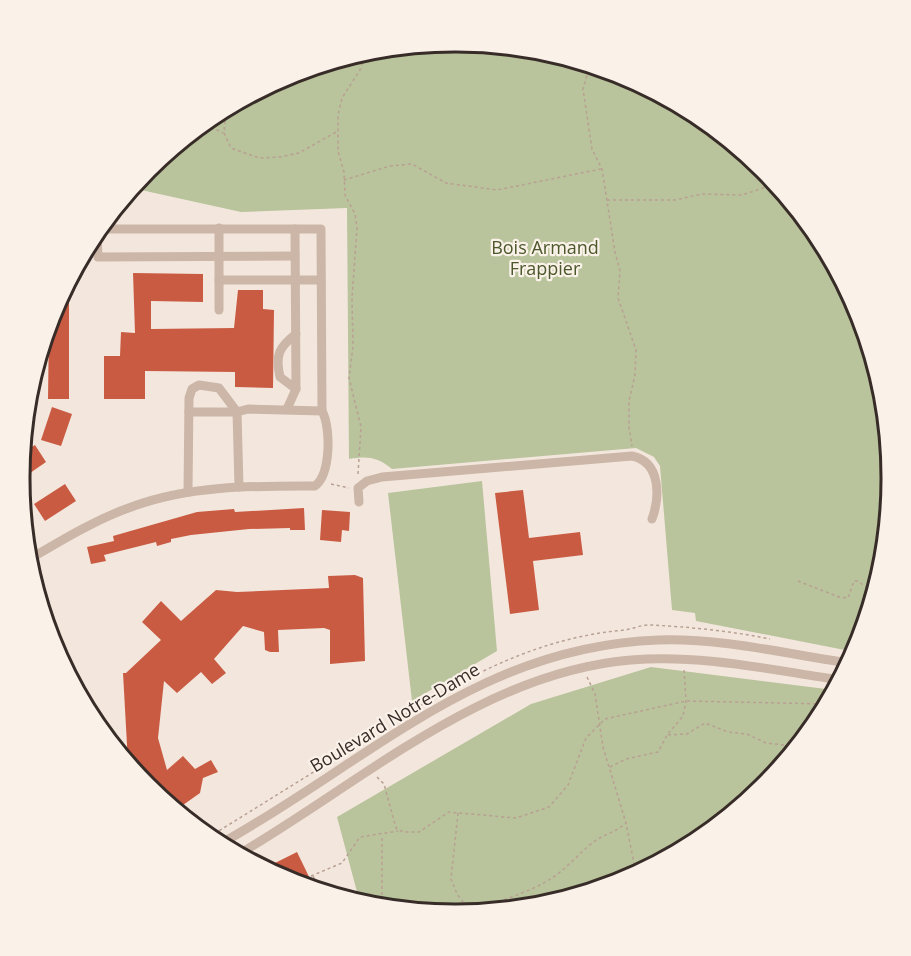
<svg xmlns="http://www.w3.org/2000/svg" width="911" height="956" font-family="'Open Sans',sans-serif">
<rect width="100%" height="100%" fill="#f3e7dd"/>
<!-- green -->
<g fill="#b9c39c">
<path d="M456,42C484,45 514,45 542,51C596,63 648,86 696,115C710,123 722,136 735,146C864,252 911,435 873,596C868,614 864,635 855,652L696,621L695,613L672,610L660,466L654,457L636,448L392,469C377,457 368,456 349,459L347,208L241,212L132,188C191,117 281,71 370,51C397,44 428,45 456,42Z"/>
<polygon points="482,481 497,651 412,701 388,493"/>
<path d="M651,667L834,690C755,837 585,927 419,910C400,908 379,908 360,903L337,817L531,704Z"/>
</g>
<!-- building -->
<g fill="#ca5b43">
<polygon points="133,273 203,274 203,302 151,301 151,329 234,328 238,290 263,290 263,309 274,310 273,388 235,387 235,372 145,371 145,399 104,399 104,356 120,356 121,332 135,333"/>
<polygon points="69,281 69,399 48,399 49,325"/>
<polygon points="52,407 72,414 61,446 41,440"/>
<polygon points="35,445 46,462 20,480 22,453"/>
<polygon points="65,484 76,501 45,521 34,504"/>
<polygon points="523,490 529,538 580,532 583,555 533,561 539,610 510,614 495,493"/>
<polygon points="304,508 305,530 290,530 290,528 249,529 191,535 171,539 171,542 157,546 156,542 104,555 106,561 91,564 87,547 114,541 113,536 197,512 234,509 235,512"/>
<polygon points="322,510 350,512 349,531 342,530 341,542 320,540"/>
<polygon points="355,575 363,578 365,661 330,664 330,630 324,628 278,630 279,652 270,652 265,650 264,632 243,626 214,659 226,673 212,684 201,672 177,693 164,681 158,738 167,770 183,756 195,769 211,760 218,772 203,778 200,793 176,810 147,786 128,763 123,673 126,673 161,640 142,622 161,601 181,621 216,590 237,592 329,588 328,576"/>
<polygon points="297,852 315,889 288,881 265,868"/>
</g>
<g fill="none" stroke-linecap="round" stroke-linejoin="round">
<!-- path -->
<g stroke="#b8a092" stroke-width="1.5" stroke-dasharray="3 3" stroke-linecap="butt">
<polyline points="453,42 457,47 469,46 486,54 493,46"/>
<polyline points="586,64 588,72 583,89 592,149 602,169 615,252 620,271 618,298 636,350 635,375 629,401 629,427 632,446"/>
<polyline points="588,72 599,68"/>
<polyline points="226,109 224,133 231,148 259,158 280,157 299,153 338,131"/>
<polyline points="199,127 208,128 216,114"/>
<polyline points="211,127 223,133"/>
<polyline points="344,180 390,166 412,164 446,183 497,190 601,169"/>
<polyline points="607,200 675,200 702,194 742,195 775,184"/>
<polyline points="358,474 361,427 349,378 353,346 352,298 357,228 355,214 345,195 344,172 338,151 338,115 342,98 360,70 366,52"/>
<polyline points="331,484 349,488"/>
<polyline points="798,581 839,597 848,598 854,581 858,581 874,593"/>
<polyline points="587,677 595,694 603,747 626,823 636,873"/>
<path d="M405,715C474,672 543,637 625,630C633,629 643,624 651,625C690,627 731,631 770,639"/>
<polyline points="668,735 687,734 705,723 728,732 747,734 766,743 784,745 801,741"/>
<polyline points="610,767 626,759 658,752 667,735 683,716 686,701 684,670"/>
<polyline points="377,777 384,784 396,828 403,832 419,832 449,812 516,818 549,807 568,785 586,738 605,719 686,701 827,704"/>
<polyline points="458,813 451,879 457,894 470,911"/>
<polyline points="209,837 354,747"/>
<polyline points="311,876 342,863 360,837 398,831"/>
<polyline points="313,876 320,890"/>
<polyline points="382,907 382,835"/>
<path d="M470,911C493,904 533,891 552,878C569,867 581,850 598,839C608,833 617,831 626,823"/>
</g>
<!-- minor -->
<g stroke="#ccb6a8" stroke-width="9">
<polyline points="219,228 219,310"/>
<polyline points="98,229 321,229 322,411"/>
<polyline points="97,231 98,257 295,256"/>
<polyline points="219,280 321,280"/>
<path d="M296,334C279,347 275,355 280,377L296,389"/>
<polyline points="287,409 296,389 295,229"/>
<polyline points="188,492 189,398 192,389 199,385 219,388 237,412 239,487"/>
<path d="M359,502L358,488L367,481L382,477L632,456C661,462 660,497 652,519"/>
<path d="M28,560C62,540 96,519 134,506C192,485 255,486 315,486C331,474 331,427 322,411L248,409L237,412H189"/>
<path d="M220,844C368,762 479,646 659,640C722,638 787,654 849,663"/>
<path d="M239,854C362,782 484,672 631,660C701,654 771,670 840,680"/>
</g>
</g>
<g text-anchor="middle" stroke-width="4.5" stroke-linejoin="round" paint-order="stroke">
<!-- park labels -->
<g font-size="18" fill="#4b582b" stroke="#faf1e9">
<text x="545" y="254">Bois Armand<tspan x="545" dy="21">Frappier</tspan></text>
</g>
<!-- street labels -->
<g font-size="18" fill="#382c28" stroke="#faf1e9">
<text transform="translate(395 718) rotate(-31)" y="6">Boulevard Notre-Dame</text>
</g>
</g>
<!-- crop -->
<path d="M0 0H911V956H0ZM455 52H456A425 425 0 0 1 881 477V479A425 425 0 0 1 456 904H455A425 425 0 0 1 30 479V477A425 425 0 0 1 455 52Z" fill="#faf1e9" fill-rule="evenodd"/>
<path fill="none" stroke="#382c28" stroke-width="3" d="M455 52H456A425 425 0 0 1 881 477V479A425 425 0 0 1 456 904H455A425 425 0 0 1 30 479V477A425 425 0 0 1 455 52Z"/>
</svg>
